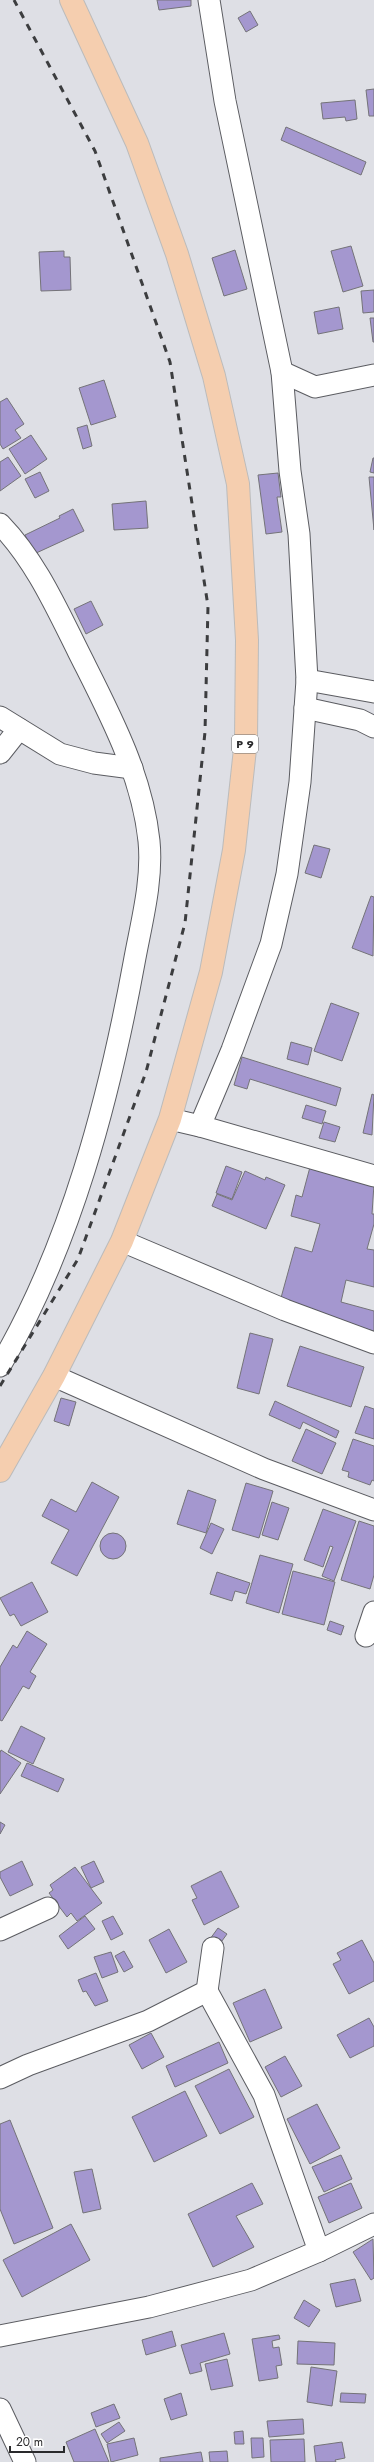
<svg xmlns="http://www.w3.org/2000/svg" width="374" height="2462" font-family="Jost,sans-serif">
<rect width="100%" height="100%" fill="#dedfe5"/>
<!-- building -->
<g fill="#a497cf" stroke="#747378">
<polygon points="157,0 191,0 191,6 159,10"/>
<polygon points="250,11 258,25 246,32 238,18"/>
<polygon points="374,89 374,116 369,116 366,90"/>
<polygon points="355,100 357,119 346,121 345,117 323,119 321,103"/>
<polygon points="286,127 366,162 361,175 281,140"/>
<polygon points="351,246 363,286 343,292 331,251"/>
<polygon points="235,250 247,289 224,296 212,258"/>
<polygon points="64,251 64,257 70,257 71,290 41,291 39,252"/>
<polygon points="374,290 374,312 363,313 361,291"/>
<polygon points="339,307 343,329 318,334 314,312"/>
<polygon points="370,318 374,318 374,342 373,342"/>
<polygon points="104,380 116,417 91,425 79,388"/>
<polygon points="7,398 24,424 15,430 21,438 3,449 0,444 0,402"/>
<polygon points="87,425 92,446 83,449 77,428"/>
<polygon points="31,435 47,459 25,474 9,449"/>
<polygon points="8,457 21,476 0,491 0,462"/>
<polygon points="373,458 374,458 374,473 370,472"/>
<polygon points="40,472 49,491 35,498 25,479"/>
<polygon points="278,473 281,497 277,497 282,532 266,534 258,475"/>
<polygon points="369,477 374,477 374,530"/>
<polygon points="146,501 148,528 114,530 112,504"/>
<polygon points="73,509 84,531 34,554 25,535 60,518 59,516"/>
<polygon points="91,601 103,625 86,634 74,609"/>
<polygon points="314,845 330,849 321,878 305,873"/>
<polygon points="371,896 374,897 373,956 352,948"/>
<polygon points="331,1003 359,1013 342,1061 314,1051"/>
<polygon points="291,1042 312,1048 308,1065 287,1059"/>
<polygon points="242,1057 341,1088 336,1106 250,1079 247,1089 234,1085"/>
<polygon points="372,1094 374,1095 372,1135 363,1133"/>
<polygon points="306,1105 326,1111 322,1124 302,1118"/>
<polygon points="324,1122 340,1127 335,1142 319,1138"/>
<polygon points="226,1166 242,1172 232,1199 216,1193"/>
<polygon points="310,1167 374,1184 372,1214 374,1214 374,1224 367,1249 374,1250 374,1287 346,1280 341,1302 374,1311 374,1331 279,1305 295,1247 312,1252 320,1224 291,1216 296,1195 302,1197"/>
<polygon points="245,1171 265,1180 266,1177 285,1185 266,1229 212,1206 217,1194 232,1200"/>
<polygon points="250,1333 273,1339 259,1394 237,1388"/>
<polygon points="300,1346 364,1367 351,1407 287,1386"/>
<polygon points="61,1398 76,1402 69,1426 54,1421"/>
<polygon points="275,1401 339,1431 336,1438 303,1422 300,1429 269,1415"/>
<polygon points="365,1406 374,1409 374,1439 355,1433"/>
<polygon points="306,1429 336,1443 322,1474 292,1461"/>
<polygon points="353,1439 374,1446 374,1481 372,1480 370,1485 348,1477 349,1472 342,1470"/>
<polygon points="92,1482 119,1497 77,1576 51,1563 69,1530 42,1516 51,1499 76,1512"/>
<polygon points="246,1483 273,1491 259,1538 232,1530"/>
<polygon points="188,1490 216,1500 206,1533 177,1524"/>
<polygon points="272,1502 289,1508 278,1540 262,1535"/>
<polygon points="323,1509 356,1521 334,1581 322,1576 333,1547 330,1546 323,1567 304,1560"/>
<polygon points="359,1521 374,1526 374,1575 370,1589 341,1580"/>
<polygon points="211,1523 224,1529 212,1554 200,1548"/>
<circle cx="113" cy="1546" r="13"/>
<polygon points="260,1555 293,1564 279,1613 246,1603"/>
<polygon points="293,1571 335,1582 324,1625 282,1614"/>
<polygon points="217,1572 250,1583 246,1594 235,1591 232,1601 210,1594"/>
<polygon points="32,1582 48,1612 21,1626 14,1614 10,1616 0,1598"/>
<polygon points="330,1621 344,1626 341,1635 327,1630"/>
<polygon points="27,1631 47,1644 30,1672 36,1676 29,1689 23,1686 2,1721 0,1720 0,1667 13,1645 17,1648"/>
<polygon points="21,1726 45,1738 33,1764 8,1752"/>
<polygon points="1,1750 21,1763 0,1794 0,1753"/>
<polygon points="27,1763 64,1779 58,1792 21,1776"/>
<polygon points="0,1822 5,1825 0,1834"/>
<polygon points="22,1861 33,1885 10,1896 0,1877 0,1872"/>
<polygon points="94,1861 104,1882 91,1888 81,1867"/>
<polygon points="75,1867 102,1903 77,1921 71,1913 67,1917 49,1893 53,1890 50,1885"/>
<polygon points="221,1871 239,1907 204,1925 192,1900 197,1898 191,1886"/>
<polygon points="85,1916 95,1929 68,1949 59,1936"/>
<polygon points="113,1916 123,1934 111,1940 102,1921"/>
<polygon points="218,1928 227,1934 219,1945 210,1939"/>
<polygon points="169,1929 187,1962 166,1973 149,1940"/>
<polygon points="362,1940 374,1963 374,1981 349,1994 333,1964 341,1960 337,1953"/>
<polygon points="124,1951 133,1967 124,1972 115,1956"/>
<polygon points="111,1952 118,1972 102,1978 94,1957"/>
<polygon points="96,1973 108,2001 95,2006 86,1991 83,1992 78,1980"/>
<polygon points="265,1989 282,2028 250,2042 233,2003"/>
<polygon points="369,2018 374,2027 374,2046 350,2058 337,2035"/>
<polygon points="151,2033 164,2057 142,2069 129,2045"/>
<polygon points="219,2042 228,2063 175,2087 166,2066"/>
<polygon points="285,2056 302,2086 281,2097 265,2067"/>
<polygon points="229,2069 254,2117 220,2134 195,2086"/>
<polygon points="185,2091 207,2136 154,2162 132,2117"/>
<polygon points="317,2104 340,2148 310,2164 287,2119"/>
<polygon points="10,2120 53,2228 14,2244 0,2209 0,2124"/>
<polygon points="341,2155 352,2179 324,2192 312,2167"/>
<polygon points="92,2169 101,2209 83,2213 74,2172"/>
<polygon points="252,2183 263,2204 236,2216 254,2247 213,2267 188,2214"/>
<polygon points="351,2183 362,2208 329,2223 318,2197"/>
<polygon points="71,2224 90,2260 22,2297 3,2260"/>
<polygon points="373,2239 374,2278 371,2280 353,2252"/>
<polygon points="355,2279 361,2301 336,2307 330,2284"/>
<polygon points="304,2300 320,2310 309,2327 294,2318"/>
<polygon points="172,2331 176,2346 146,2355 142,2340"/>
<polygon points="224,2333 230,2354 200,2363 202,2371 190,2374 181,2345"/>
<polygon points="279,2335 280,2339 272,2341 273,2348 279,2347 282,2365 276,2366 278,2378 259,2381 252,2339"/>
<polygon points="298,2341 335,2343 334,2365 297,2364"/>
<polygon points="227,2359 233,2386 211,2390 205,2364"/>
<polygon points="311,2367 337,2371 332,2406 307,2402"/>
<polygon points="181,2393 187,2415 171,2420 164,2399"/>
<polygon points="341,2393 366,2394 365,2403 340,2402"/>
<polygon points="114,2404 120,2418 96,2427 91,2413"/>
<polygon points="303,2419 304,2434 269,2437 267,2421"/>
<polygon points="119,2422 125,2431 107,2443 101,2434"/>
<polygon points="95,2429 109,2462 74,2462 66,2442"/>
<polygon points="243,2431 244,2444 235,2444 234,2432"/>
<polygon points="134,2438 138,2455 111,2462 107,2444"/>
<polygon points="251,2438 263,2438 264,2457 252,2458"/>
<polygon points="304,2439 305,2462 271,2462 270,2440"/>
<polygon points="342,2442 345,2458 335,2460 336,2462 316,2462 314,2446"/>
<polygon points="227,2451 228,2462 210,2462 209,2452"/>
<polygon points="201,2452 203,2462 160,2462 160,2458"/>
</g>
<g fill="none" stroke-linecap="round" stroke-linejoin="round">
<defs>
<g id="street">
<polyline points="282,372 315,387 374,375"/>
<path d="M0,524C35,560 56,607 78,651C108,711 142,773 149,841C153,881 141,924 134,963C109,1099 71,1245 0,1366"/>
<polyline points="307,680 374,692"/>
<polyline points="305,708 360,720 374,727"/>
<polyline points="0,717 60,754 94,763 132,768"/>
<polyline points="0,753 19,729"/>
<polyline points="170,1119 200,1126 232,1050 271,944 287,874 300,782 307,680 299,534 290,471 282,372 225,101 209,0"/>
<polyline points="200,1126 374,1176"/>
<polyline points="122,1241 285,1310 374,1343"/>
<polyline points="54,1376 264,1469 374,1510"/>
<polyline points="366,1636 374,1612"/>
<polyline points="0,1930 48,1908"/>
<polyline points="207,1991 264,2095 319,2251"/>
<polyline points="0,2078 28,2065 148,2021 207,1991 213,1948"/>
<polyline points="0,2336 149,2307 251,2280 319,2251 374,2224"/>
<polyline points="0,2409 25,2462"/>
</g>
<polyline id="primary" points="0,1471 54,1376 122,1241 170,1119 211,972 234,850 246,740 247,640 238,484 214,376 177,254 137,143 71,0"/>
</defs>
<!-- street casing -->
<use href="#street" stroke="#5b5c61" stroke-width="23"/>
<!-- primary casing -->
<use href="#primary" stroke="#bbb" stroke-width="24"/>
<!-- street -->
<use href="#street" stroke="#fff" stroke-width="21"/>
<!-- primary -->
<use href="#primary" stroke="#f5ceaf" stroke-width="22"/>
<!-- rail -->
<polyline stroke="#3c3d3f" stroke-width="3" stroke-dasharray="7 7" stroke-linecap="butt" points="0,1386 78,1259 146,1072 185,923 205,732 208,606 170,362 95,151 14,0"/>
</g>
<g text-anchor="middle" stroke-width="3" stroke-linejoin="round" paint-order="stroke">
<!-- shield labels -->
<rect fill="#fff" stroke="#6a6a6b" stroke-width="1" x="232" y="735" width="26" height="18" rx="3"/>
<g font-size="11" font-weight="bold" fill="#2a2a2c">
<text x="245" y="748">P 9</text>
</g>
</g>
<!-- scale -->
<path d="M10 2446v6h54v-6" fill="none" stroke="#2a2a2c" stroke-width="2"/>
<text x="16" y="2446" font-size="12" fill="#2a2a2c" stroke="#ffffff" stroke-width="3" paint-order="stroke">20 m</text>
</svg>
